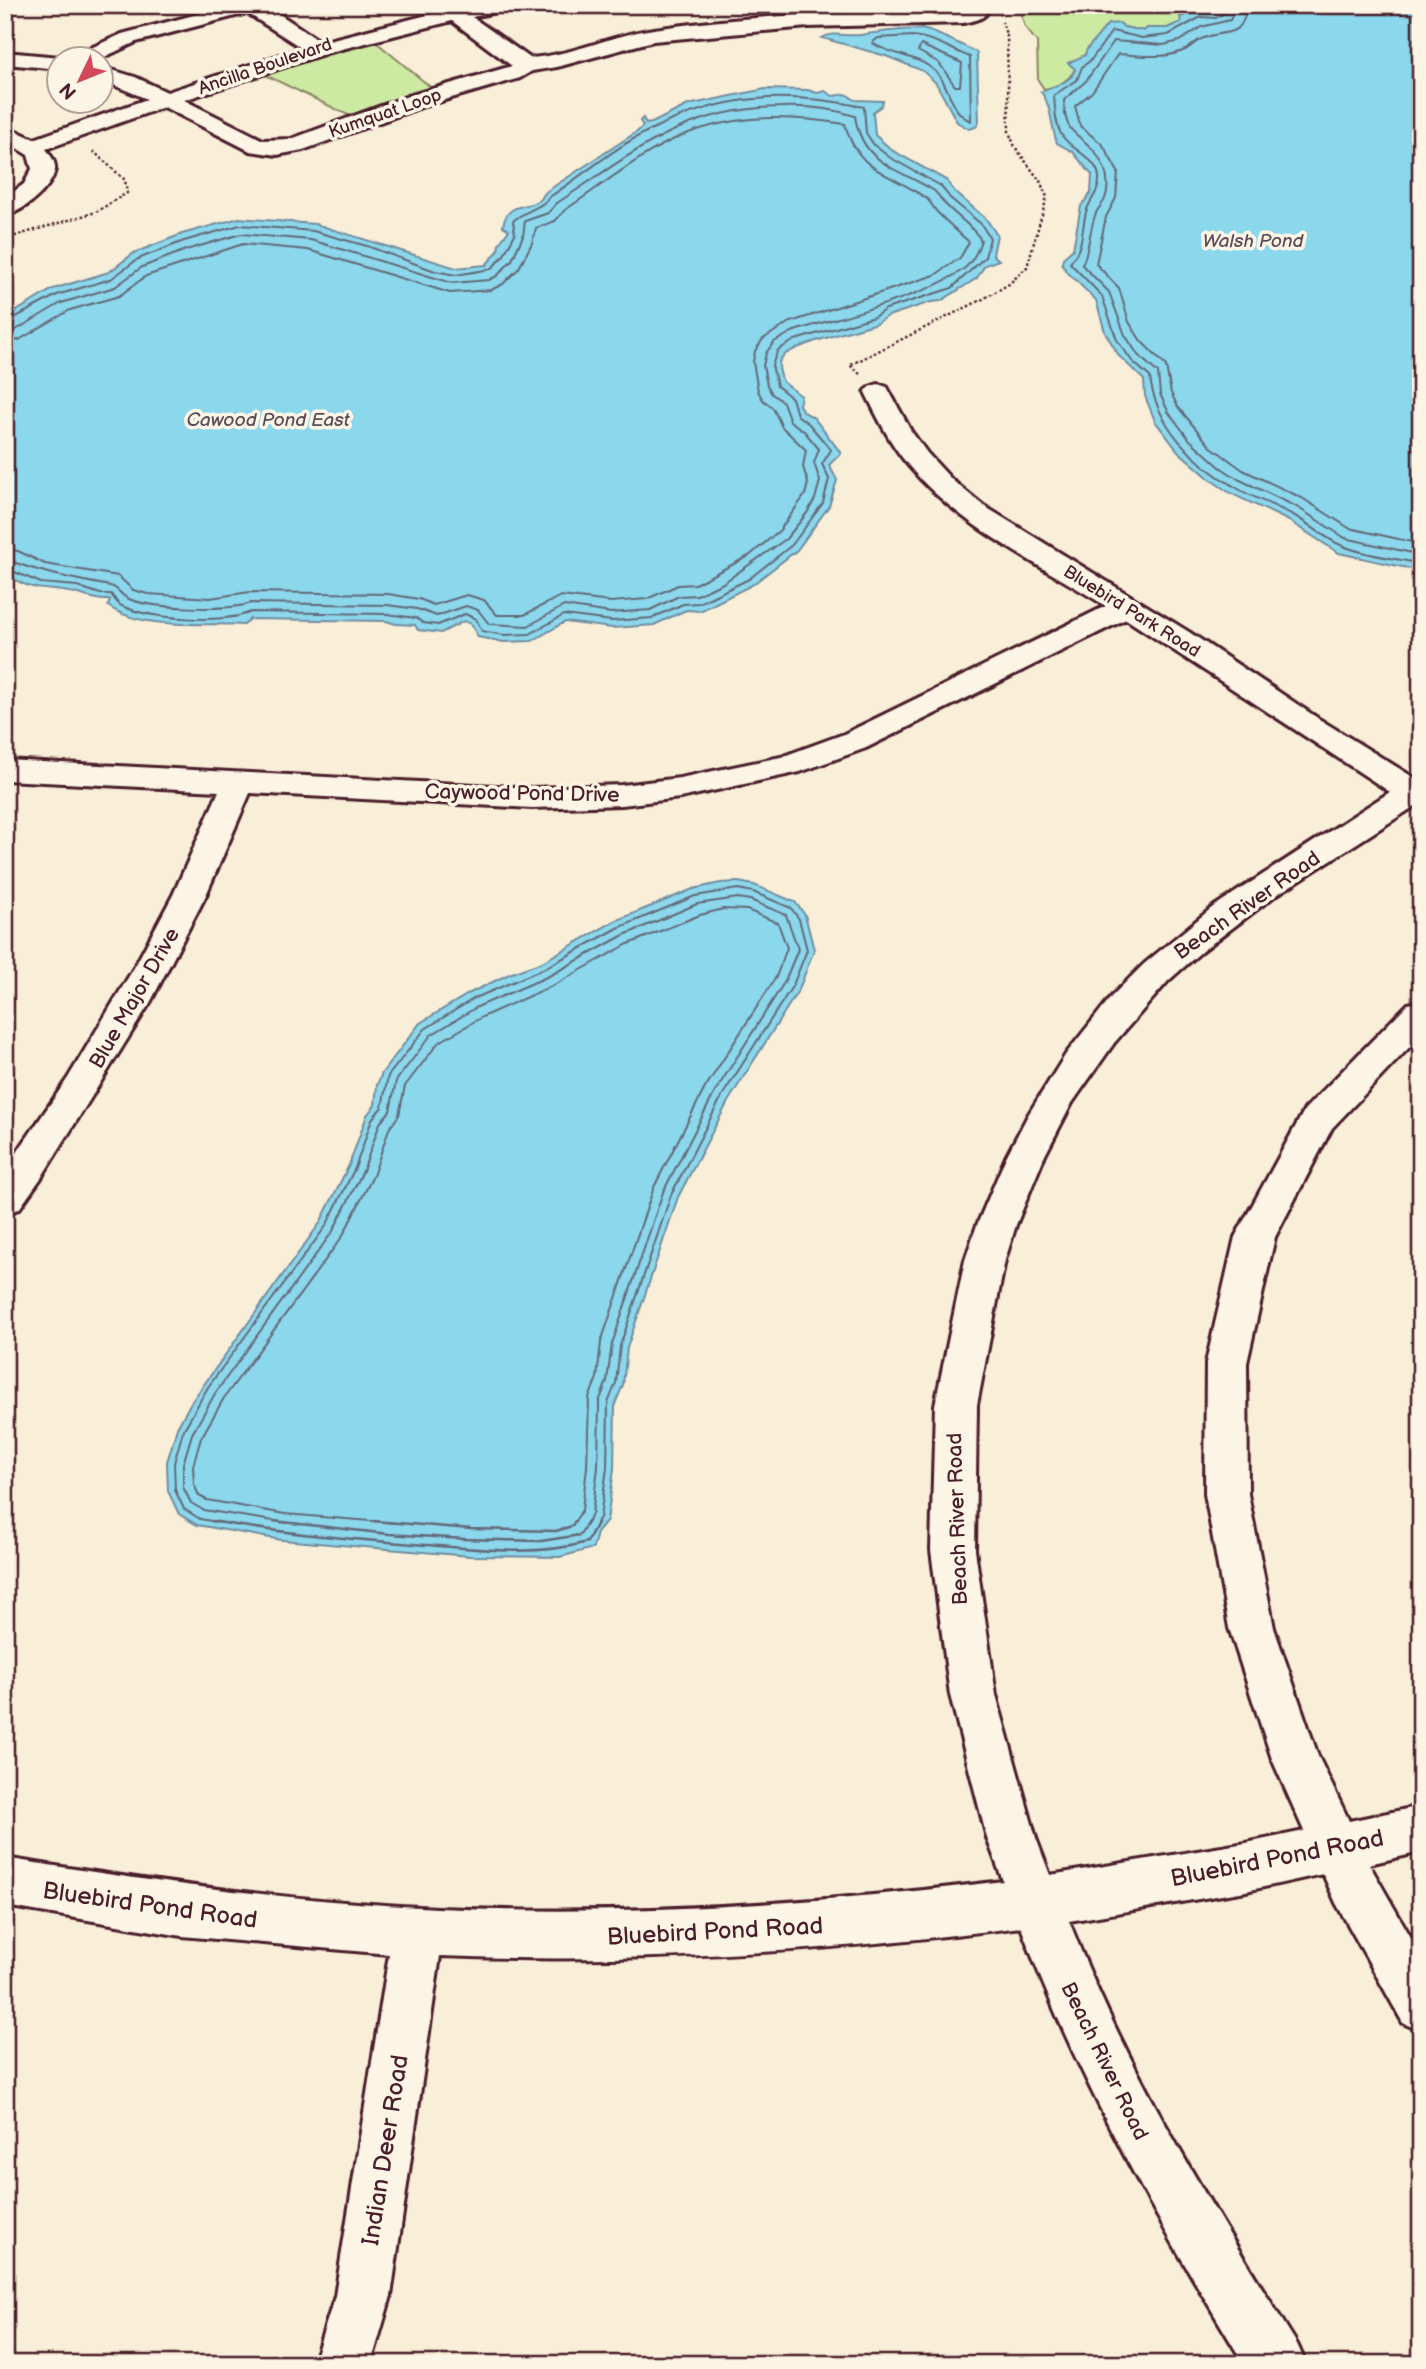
<svg xmlns="http://www.w3.org/2000/svg" width="1426" height="2369" font-family="'Balsamiq Sans',sans-serif">
<rect width="100%" height="100%" fill="#f9eed8"/>
<filter id="ink" filterUnits="userSpaceOnUse"><feTurbulence type="fractalNoise" baseFrequency=".0143" numOctaves="2"/><feDisplacementMap in="SourceGraphic" scale="14" xChannelSelector="R" yChannelSelector="G"/><feConvolveMatrix kernelMatrix="1 2 1 2 8 2 1 2 1" color-interpolation-filters="sRGB"/></filter>
<g filter="url(#ink)">
<!-- green -->
<g fill="#cceaa1" stroke="#8b8466" stroke-width="2">
<path d="M1018,5H1241L1215,11L1200,10L1181,16L1182,22L1167,28H1147L1144,31L1124,27L1094,43L1081,59L1072,61L1075,69C1069,82 1057,86 1044,89L1038,80L1037,42L1025,27Z"/>
<polygon points="376,42 433,89 350,116 263,74 342,46"/>
</g>
<!-- water -->
<g fill="#8bd7ec" stroke="#718d9f" stroke-width="2">
<path d="M1241,5H1389L1421,11V571L1339,553L1289,521L1230,493L1211,480L1178,451L1155,421L1145,396L1144,380L1119,356L1105,332L1096,300L1066,271L1062,264L1063,258L1073,249L1081,206L1091,193L1092,175L1073,152L1057,143C1051,127 1052,106 1041,92L1063,83L1072,76L1075,69L1068,63L1085,55L1087,49L1108,24L1120,23L1124,27L1144,31L1147,28H1167L1181,22L1180,17L1200,10L1215,11Z"/>
<path d="M921,29C931,30 967,47 977,53L979,122L976,127L969,129L957,122L936,83L923,71L886,56L822,38C833,31 847,37 860,35C880,32 900,29 921,29Z"/>
<path d="M765,89L808,90L817,93L825,91L833,96L846,94L855,100L883,101L881,106L873,112L875,135L893,151L946,180L955,192L986,219L997,235L993,255L999,260L985,265L977,278L941,301L931,302L888,316L877,323C860,329 785,346 780,360C777,367 781,376 783,382L801,396L799,405L803,411L814,418L841,453L829,465L837,480L829,506L797,550L752,585L700,611L686,610L654,625L612,628L565,622L532,641L504,642L478,637L471,624L464,621L441,633L418,630L415,625L396,624L386,621L250,619L244,625C203,622 143,631 108,606L110,600C98,601 90,597 78,594C48,586 34,595 5,573V318L53,289L109,272L134,253L182,234L239,218L315,224L456,268L486,265L498,251L499,244L509,230L503,226C507,201 528,209 540,200C543,197 544,193 547,191L638,131L643,126L640,121L643,118L646,124L652,123L688,105Z"/>
<polygon points="738,882 754,885 795,902 805,915 814,950 799,989 729,1100 678,1197 627,1348 623,1385 615,1404 614,1469 607,1521 597,1533 593,1548 560,1557 470,1556 282,1540 197,1525 179,1514 168,1491 167,1462 177,1428 190,1404 320,1223 349,1165 367,1115 375,1105 377,1085 382,1073 420,1023 470,993 509,974 542,962 615,921 693,889 720,883"/>
</g>
<g fill="none" stroke-linecap="round" stroke-linejoin="round">
<!-- shore-far1 -->
<g stroke="#646978" stroke-width="2">
<path d="M1228,5L1226,12L1216,18L1201,17L1168,35L1142,38L1112,31L1091,60L1082,67L1077,80L1054,95C1055,108 1055,126 1063,137C1073,151 1097,158 1099,177C1100,192 1090,199 1086,212C1081,233 1084,246 1070,263L1102,296L1117,340L1132,361L1150,377C1155,424 1195,465 1235,487C1253,498 1274,505 1293,515C1310,524 1325,539 1343,546C1367,556 1396,558 1421,564"/>
<path d="M1237,5L1230,20L1201,27L1180,41L1163,45L1114,41L1086,81L1064,100C1064,136 1078,131 1096,153C1105,166 1111,183 1105,199C1103,204 1098,208 1096,213C1089,230 1090,248 1082,265L1109,292L1125,335L1138,355L1158,373L1160,394L1169,413L1190,440L1220,467L1238,479L1297,507L1345,538L1421,555"/>
<path d="M1247,5C1243,39 1228,29 1204,38C1196,40 1192,47 1185,50C1165,60 1139,55 1118,54L1092,92L1075,106L1080,126L1103,145L1118,172L1116,198L1106,217L1096,264L1119,288L1129,322L1141,341L1166,366L1171,393L1178,407L1210,446L1243,470L1302,498L1349,528L1421,544"/>
<path d="M913,36C934,38 950,49 970,57L971,121C950,113 951,88 937,73C920,55 892,56 872,43L878,38Z"/>
<polygon points="921,45 962,63 960,86 955,86 939,63 918,51"/>
<path d="M5,323L57,295L111,279L138,259L184,241L240,225L313,231L367,246L435,271L456,275L491,269L504,255L515,234L513,221C525,210 541,209 551,196C583,175 615,147 650,130C723,94 785,91 864,107L866,133L874,145L889,157L941,186L950,198L981,224L990,238L985,257L952,288L886,309L874,317L795,340L778,350L772,365L777,386L792,398L797,415L809,424L831,450L822,464L829,479L823,503L792,545L749,579L699,603L683,604L652,618L612,621L564,615L530,634L504,635L482,631L476,619L465,614L438,625L423,623L416,618L387,614L251,612C224,624 149,619 122,606C117,604 114,598 111,594H100L77,586L41,583L5,568"/>
<path d="M5,332L16,330L61,303L115,287L142,267L186,250L241,234L311,240L452,283L489,280L497,276L512,260L523,236L525,221L548,213L557,203C634,153 683,108 781,107C806,106 831,108 855,116C862,164 897,168 933,190C939,194 941,201 947,206C959,218 972,226 981,240C978,250 973,261 965,268C927,297 840,316 792,332L774,342L766,353L763,366L767,385L772,394L783,402L790,421L804,431L819,449L814,463L820,481L815,499L807,513L786,539L723,583L697,595L679,596L650,610L611,613L564,606L528,626L489,624L478,610L466,606L437,616L417,609L387,605L251,603C230,611 148,609 127,598C120,595 118,587 110,586C73,579 41,573 5,559"/>
<path d="M5,342L19,340L70,310L119,296L146,276L243,244L308,250L450,293L491,290L503,284L519,268L532,243L536,228L555,221L565,210C606,183 650,145 697,130C746,114 795,116 845,124C858,174 891,172 927,199C931,202 933,208 937,212C947,222 958,232 969,242L960,258L935,275L788,323L763,339L755,351L753,362L758,391L763,400L773,408L782,427L806,450L803,467L808,483L805,495L779,531L749,556L695,584L678,585L647,599L611,602L561,596L524,615H497L484,600L467,595L434,605L419,599L388,594L250,592L210,598L148,594L133,590L118,576L45,564L18,551L5,549"/>
<polyline points="222,1523 200,1519 184,1509 175,1490 174,1463 183,1431 208,1387 326,1226 355,1168 372,1119 382,1107 388,1076 425,1029 473,999 545,968 618,928 695,896 738,889 753,892 791,908 799,919 807,950 793,985 722,1096 671,1195 620,1346 616,1383 608,1403 607,1468 600,1518 596,1523"/>
<polyline points="287,1523 203,1510 191,1503 183,1487 183,1464 192,1434 216,1392 333,1231 363,1171 380,1123 390,1111 396,1081 431,1035 477,1007 549,976 622,936 697,904 738,898 750,900 786,915 798,949 785,981 715,1092 663,1192 612,1344 607,1381 599,1402 598,1467 592,1514 587,1523"/>
<polyline points="395,1523 285,1514 207,1500 199,1496 194,1484 193,1466 201,1438 224,1398 342,1237 373,1176 389,1129 399,1115 405,1086 438,1043 482,1017 554,985 626,945 700,915 723,909 747,910 778,923 787,948 776,977 705,1088 654,1187 601,1342 597,1378 589,1398 587,1467 582,1510 574,1523"/>
</g>
<!-- shore -->
<g stroke="#646978" stroke-width="2.5">
<path d="M212,1521C283,1534 354,1539 426,1545C479,1549 536,1557 587,1542L598,1521"/>
<polyline points="274,1521 389,1534 464,1539 541,1541 580,1535 588,1521"/>
<polyline points="374,1521 471,1529 556,1531 572,1526 575,1521"/>
</g>
<defs>
<g id="minor">
<path d="M232,5H266L321,42L455,8L513,5L510,9L472,17L530,58C573,55 612,35 654,29C756,14 859,12 962,11L969,9V5H989C989,19 975,20 963,23L808,27L653,41L557,67L532,71L520,78L424,106L303,150L277,155L250,151L164,107L46,149C51,156 56,162 55,170C51,190 23,211 5,216V198L24,184L32,169L28,155L5,141V126L34,139L147,99L102,80V67L135,77L167,92L302,48L247,13L136,42L98,60H70L73,56L122,34ZM452,21L512,66L408,96L291,139L263,140L184,100L330,52Z"/>
<polygon points="5,52 60,57 68,60 60,60 60,69 5,64"/>
<path d="M878,384L887,387L911,431L927,453L952,480L984,506L1189,632L1319,719L1421,782V807L1415,806L1273,897L1202,951L1168,981L1114,1043L1072,1103L1044,1157L1016,1225L1005,1260L977,1405L975,1550L996,1695L1036,1838L1050,1875L1246,1843L1304,1831L1272,1759L1229,1628L1205,1494L1206,1363L1235,1237L1305,1109L1408,1004L1421,1001V1035L1332,1128L1275,1237L1247,1363L1248,1494L1274,1628L1318,1756L1349,1821L1421,1806V1852L1369,1864L1421,1955V2031L1403,2023L1336,1903L1323,1874L1246,1891L1069,1921C1127,2071 1212,2208 1297,2344L1306,2364H1244C1159,2224 1078,2081 1021,1927C827,1952 635,1964 440,1956L391,2296L371,2364H313L335,2296L389,1954L182,1936L5,1906V1858C122,1877 239,1894 357,1903C572,1920 790,1907 1003,1881L987,1838L950,1695L931,1550L935,1405L965,1260L977,1225L1006,1157L1028,1115L1066,1054L1112,996L1144,964L1213,907L1390,792L1126,619L866,748L800,772L680,798L622,805L532,808L250,793L206,895L151,1001L41,1178L19,1209L5,1214V1170L68,1078L135,966L173,895L219,791L5,780V760L532,788L622,785L680,778L781,757L844,734L1106,606C1039,564 960,527 909,466C890,444 878,418 865,392L869,387Z"/>
</g>
</defs>
<!-- minor casing -->
<use href="#minor" stroke="#4a1f2b" stroke-width="6"/>
<!-- path -->
<g stroke="#4a1f2b" stroke-width="2.5" stroke-dasharray="2.5 2.5" stroke-linecap="butt">
<polyline points="5,239 96,212 127,193 125,180 93,151"/>
<polyline points="860,374 850,365 983,299 1009,284 1027,267 1047,197 1040,181 1015,147 1009,132 1007,37 1002,22"/>
</g>
<!-- minor -->
<use href="#minor" fill="#fcf5e5" fill-rule="evenodd"/>
</g>
</g>
<g text-anchor="middle" stroke-width="7" stroke-linejoin="round" paint-order="stroke">
<!-- far-street labels -->
<g font-size="18" fill="#4a1f2b" stroke="#fcf5e5">
<text transform="translate(265 66) rotate(-19)" y="6">Ancilla Boulevard</text>
<text transform="translate(385 113) rotate(-19)" y="6">Kumquat Loop</text>
<text transform="translate(1132 611) rotate(32)" y="6">Bluebird Park Road</text>
</g>
<!-- far-water labels -->
<g font-size="19" font-style="italic" fill="#5a4d5b" stroke="#fcf5e5">
<text x="1253" y="247">Walsh Pond</text>
<text x="268" y="426">Cawood Pond East</text>
</g>
<!-- street labels -->
<g font-size="21" fill="#4a1f2b" stroke="#fcf5e5">
<text transform="translate(522 793) rotate(1)" y="7">Caywood Pond Drive</text>
<text transform="translate(1247 905) rotate(-35)" y="7">Beach River Road</text>
<text transform="translate(134 998) rotate(-60)" y="7">Blue Major Drive</text>
<text transform="translate(957 1519) rotate(-92)" y="7">Beach River Road</text>
<text transform="translate(1105 2061) rotate(64)" y="7">Beach River Road</text>
</g>
<!-- near-street labels -->
<g font-size="24" fill="#4a1f2b" stroke="#fcf5e5">
<text transform="translate(1277 1858) rotate(-11)" y="8">Bluebird Pond Road</text>
<text transform="translate(150 1905) rotate(8)" y="8">Bluebird Pond Road</text>
<text transform="translate(715 1931) rotate(-3)" y="8">Bluebird Pond Road</text>
<text transform="translate(385 2150) rotate(-81)" y="8">Indian Deer Road</text>
</g>
</g>
<!-- margin -->
<rect width="1426" height="2369" fill="none" stroke="#fcf5e5" stroke-width="28"/>
<rect x="14" y="14" width="1398" height="2341" fill="none" stroke="#4a1f2b" stroke-width="2.5" filter="url(#ink)"/>
<!-- north arrow -->
<g transform="translate(80 80) rotate(227)"><circle r="33" fill="#fcf5e5" stroke="#b59f9b" stroke-width="2"/>
<path d="M0-5L12 26L0 18L-12 26Z" fill="#d1495b"/>
<text y="-10" font-size="19" font-weight="bold" text-anchor="middle" fill="#4a1f2b">N</text>
</g>
</svg>
